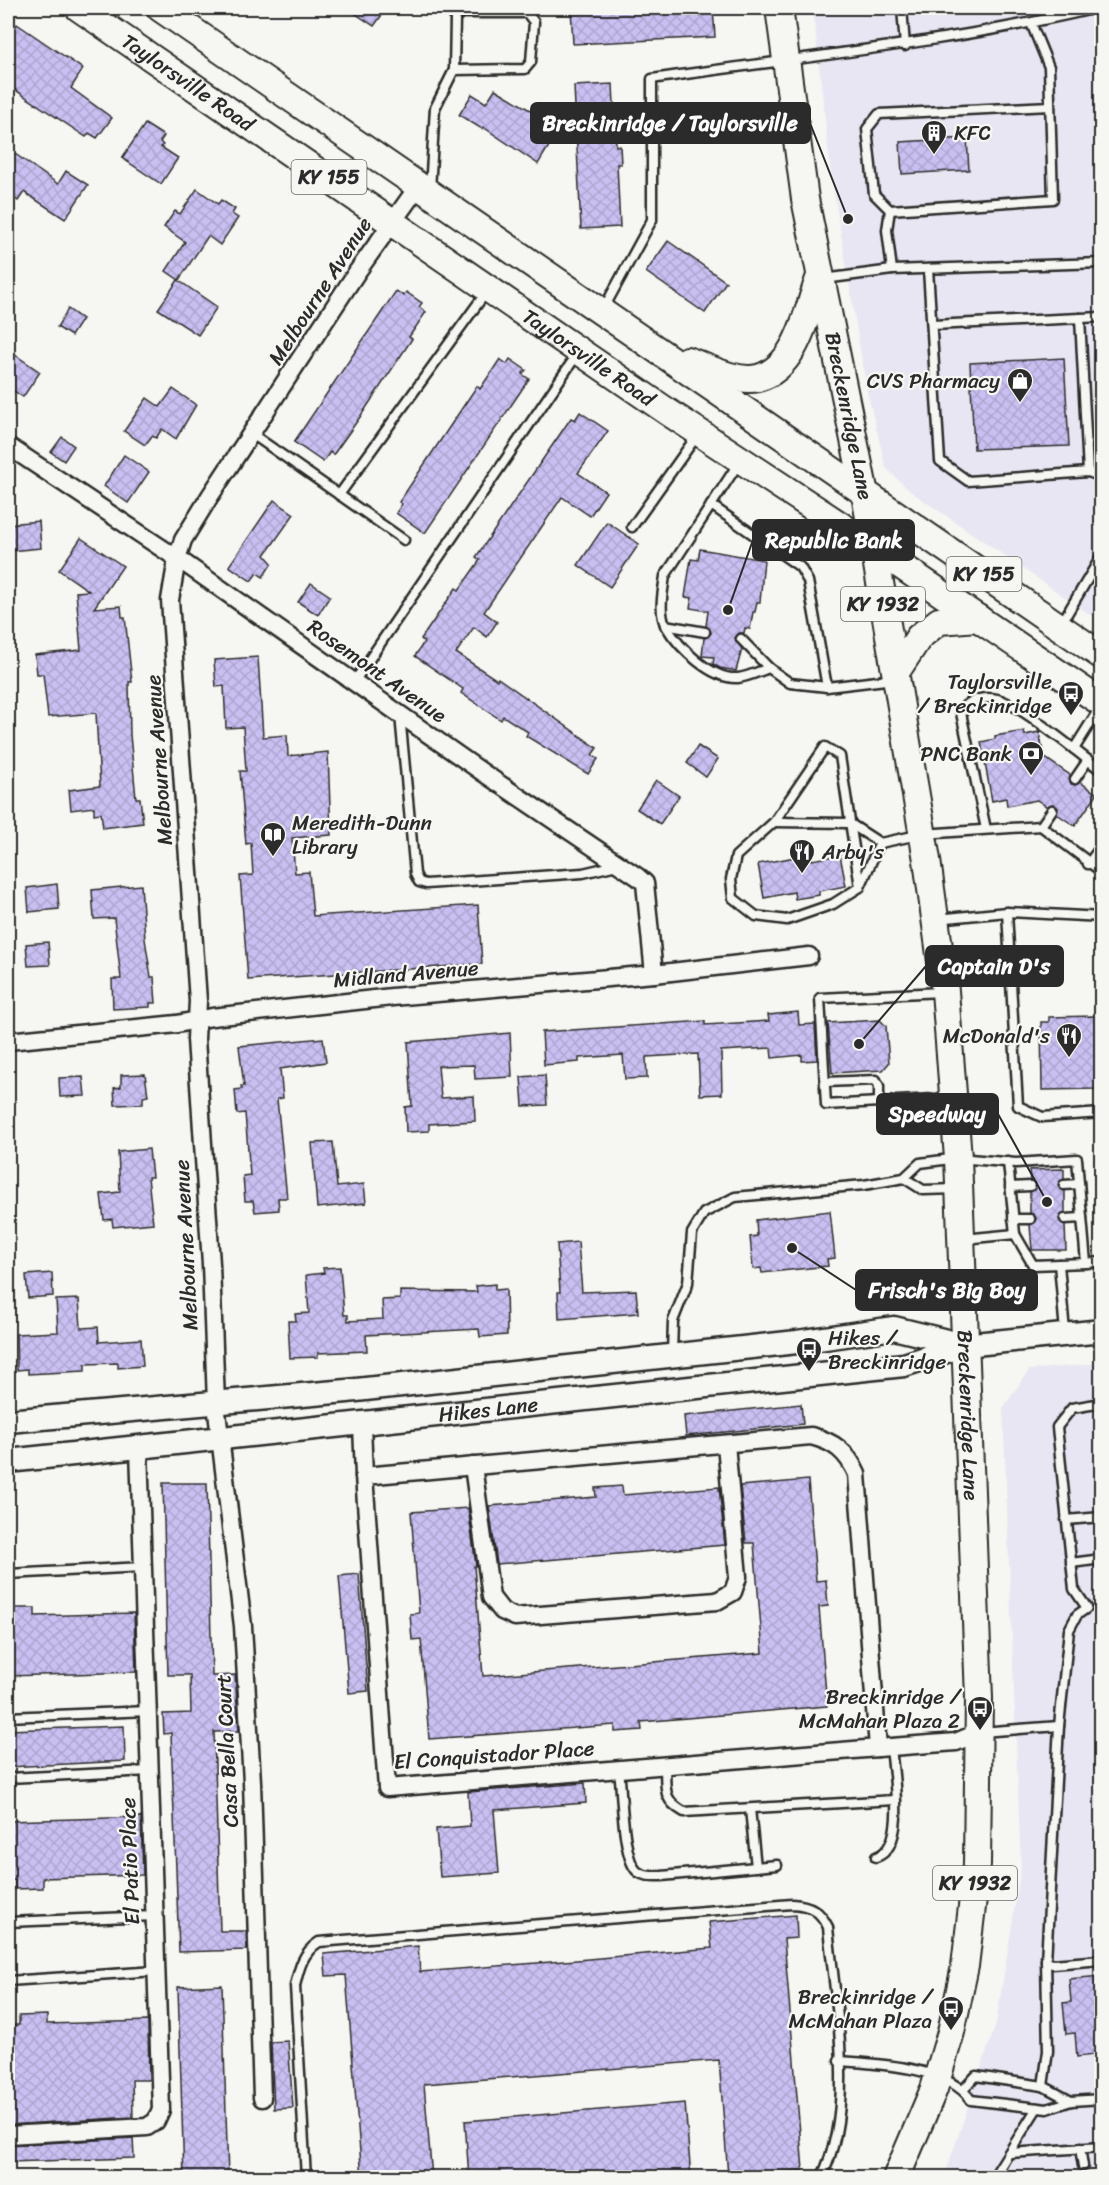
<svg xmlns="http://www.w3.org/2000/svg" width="1109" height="2185" font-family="Sriracha,sans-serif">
<defs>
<pattern id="building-cross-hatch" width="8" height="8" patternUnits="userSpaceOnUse" patternTransform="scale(1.5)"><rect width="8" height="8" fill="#c9bff1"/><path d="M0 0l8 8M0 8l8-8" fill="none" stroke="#ada4cf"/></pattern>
</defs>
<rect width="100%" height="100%" fill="#f6f6f2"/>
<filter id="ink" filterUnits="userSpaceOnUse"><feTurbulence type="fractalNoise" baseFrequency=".0167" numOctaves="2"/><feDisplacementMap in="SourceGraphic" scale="12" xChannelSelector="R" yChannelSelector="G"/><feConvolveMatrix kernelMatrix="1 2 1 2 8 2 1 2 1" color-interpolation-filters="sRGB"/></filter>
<g filter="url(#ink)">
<!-- built -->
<g fill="#e8e6f2">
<polygon points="813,8 1101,8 1101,622 910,491 886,468 867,391 831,174"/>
<polygon points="1101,1363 1101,2177 944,2178 996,2024 1021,1868 1003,1408 1029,1370"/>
</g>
<!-- building -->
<g fill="url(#building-cross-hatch)" stroke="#2b2b2b" stroke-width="1.5">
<polygon points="347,8 387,8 374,26"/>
<polygon points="571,8 713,8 715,37 573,44"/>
<polygon points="17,24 83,69 71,88 112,118 97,138 89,133 86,137 8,85 8,39"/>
<polygon points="613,84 616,146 620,146 621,164 617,164 620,227 581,229 574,86"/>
<polygon points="495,89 560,128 538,164 483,127 482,129 459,115 472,94 486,103"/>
<polygon points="145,124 164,136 160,142 163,145 161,147 178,158 161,184 122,158"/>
<polygon points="967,138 969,170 902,174 900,142"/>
<polygon points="8,149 58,184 66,171 88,185 65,219 24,192 18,201 8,194"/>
<polygon points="197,189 218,204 221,200 235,209 232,214 238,218 220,245 208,236 179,280 166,271 185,242 164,227 175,211 180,214"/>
<polygon points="668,241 726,282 705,313 646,272"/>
<polygon points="178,280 217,307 198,335 158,309"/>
<polygon points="396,291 404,296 406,292 422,303 419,307 426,312 409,337 412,339 360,417 333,455 330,452 323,462 294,442"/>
<polygon points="68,309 82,319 71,336 57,327"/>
<polygon points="8,350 40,372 23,397 8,387"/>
<polygon points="1064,358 1069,446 974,449 970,363"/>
<polygon points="500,359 507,364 510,359 526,370 522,374 529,379 425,533 396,513 402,504 399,502 477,386 480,389"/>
<polygon points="173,389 196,405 176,439 162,429 156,438 152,436 145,445 124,431 147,398 160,407"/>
<polygon points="580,412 608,431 578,473 606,492 590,516 562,497 484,612 497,622 487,637 474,627 456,653 497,680 498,678 597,748 592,755 598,759 588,774 526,736 528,732 503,716 501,720 461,693 463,689 415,656 424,642 421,639 430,626 456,588 459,590 480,560 476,557 571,418 575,420"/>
<polygon points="62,437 74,446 64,461 51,452"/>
<polygon points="124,455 149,472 128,503 104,486"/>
<polygon points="274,500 294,514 265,555 272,563 263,577 257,573 251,581 229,566"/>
<polygon points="39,521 41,548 10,551 8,524"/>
<polygon points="607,522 639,544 610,587 578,565"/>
<polygon points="81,538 123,566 94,608 121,606 122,617 125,617 132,682 129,682 130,735 136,798 140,798 143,823 103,828 101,813 94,814 94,807 71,810 69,790 100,786 96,713 48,717 43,674 37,674 35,655 81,650 76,592 89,591 59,570"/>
<polygon points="700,549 764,560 760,602 757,602 755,612 753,612 750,629 745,628 744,633 739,633 735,638 742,649 736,671 720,668 713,664 714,657 702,656 704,638 711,633 706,626 708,611 690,608 692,598 685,597 691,559 698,560"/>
<polygon points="311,583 330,596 318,615 298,602"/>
<polygon points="258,657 263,737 287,735 288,756 328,752 331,835 292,838 295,873 309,872 313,916 478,905 482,964 248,980 240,876 253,875 251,843 246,844 240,771 246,771 243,727 226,728 224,686 216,687 214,660"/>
<polygon points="1024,731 1025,735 1039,732 1044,757 1070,775 1071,784 1075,785 1080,782 1097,794 1075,826 1057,814 1058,808 1053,804 1047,807 1037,800 1007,806 1006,798 992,801 981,742 995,739 995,736"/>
<polygon points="698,746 718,759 706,777 687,763"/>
<polygon points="656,780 679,796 660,824 637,809"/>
<polygon points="811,854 812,860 840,855 846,886 819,891 819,895 795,899 794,892 764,898 758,864"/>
<polygon points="57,884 59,909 29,912 27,888"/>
<polygon points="141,885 145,939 151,977 154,977 156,1003 150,1003 150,1007 113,1009 112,979 121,979 114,918 94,919 92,890"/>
<polygon points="48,942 50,965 28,966 26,944"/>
<polygon points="798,1012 799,1025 815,1024 817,1060 802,1061 802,1055 772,1058 771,1048 721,1051 722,1094 700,1095 698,1054 646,1057 647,1078 625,1079 623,1055 579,1058 579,1062 544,1065 542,1032 705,1021 705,1025 769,1021 768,1015"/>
<polygon points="1095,1016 1097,1089 1042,1090 1041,1022 1049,1022 1049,1017"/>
<polygon points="880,1020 886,1026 889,1063 883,1070 832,1073 828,1023"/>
<polygon points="510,1033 512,1077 475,1079 474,1065 438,1066 441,1098 474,1096 475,1121 429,1124 429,1131 406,1132 405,1107 412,1106 408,1042"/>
<polygon points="323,1038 326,1062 280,1069 283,1098 277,1099 287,1198 278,1198 279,1210 255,1212 253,1201 245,1201 243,1176 250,1175 245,1113 237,1114 235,1090 242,1089 241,1086 244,1086 239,1046"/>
<polygon points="145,1074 148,1096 143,1097 143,1104 115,1105 114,1088 121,1087 121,1075"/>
<polygon points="545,1075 547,1105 523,1106 521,1077"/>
<polygon points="83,1077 85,1096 60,1097 59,1078"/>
<polygon points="333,1142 337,1187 364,1184 366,1203 317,1208 312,1143"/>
<polygon points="149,1149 152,1177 148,1177 153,1223 113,1227 112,1219 104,1220 101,1194 120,1192 118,1152"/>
<polygon points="1064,1169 1064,1179 1058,1185 1065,1191 1065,1213 1059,1219 1065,1225 1066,1250 1032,1250 1030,1225 1036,1218 1030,1213 1030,1192 1036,1186 1030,1180 1029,1170"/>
<polygon points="830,1211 835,1258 827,1259 828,1266 762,1273 761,1268 753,1269 750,1237 757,1236 756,1220"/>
<polygon points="578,1242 582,1292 636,1290 638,1313 559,1319 558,1292 560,1292 557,1244"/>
<polygon points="340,1267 344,1315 348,1315 348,1321 383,1319 382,1300 400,1299 400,1291 477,1292 476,1286 495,1284 495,1290 506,1289 507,1335 480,1337 479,1329 366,1335 367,1351 318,1353 318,1357 290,1358 288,1321 296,1321 295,1314 309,1313 306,1275 324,1273 323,1268"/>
<polygon points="52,1273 53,1296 28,1298 26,1275"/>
<polygon points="79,1299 81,1328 98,1327 99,1342 141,1339 143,1366 118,1368 118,1363 85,1364 85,1371 28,1374 28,1369 17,1370 16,1334 58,1332 56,1300"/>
<polygon points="801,1404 803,1424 686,1436 684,1416"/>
<polygon points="808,1480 816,1581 826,1580 828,1606 819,1607 827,1706 641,1722 642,1730 615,1732 615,1725 429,1739 421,1639 412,1640 410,1614 419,1613 411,1512 468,1508 476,1566 474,1566 483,1676 763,1653 754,1543 746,1543 740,1486"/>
<polygon points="163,1483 207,1483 212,1676 235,1675 239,1731 214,1732 220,1931 246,1931 247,1950 179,1952 171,1733 164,1734 163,1714 191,1713 190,1675 168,1675"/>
<polygon points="622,1486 623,1495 719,1487 725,1545 497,1564 489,1506 596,1497 595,1488"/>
<polygon points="359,1574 368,1691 349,1693 339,1576"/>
<polygon points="8,1608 35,1608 35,1616 134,1613 136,1672 8,1676"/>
<polygon points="124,1726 125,1761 8,1767 8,1730"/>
<polygon points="585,1783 586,1803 494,1810 499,1873 440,1877 436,1829 470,1826 468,1792"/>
<polygon points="141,1817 143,1875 43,1878 43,1888 15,1889 15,1880 8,1880 8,1821"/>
<polygon points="796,1915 797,1938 784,1939 803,2170 728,2176 719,2060 424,2084 432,2178 362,2178 346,1975 326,1976 324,1954 418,1946 420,1972 577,1960 712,1948 709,1922"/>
<polygon points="1101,1976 1101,2054 1077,2057 1075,2033 1066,2034 1063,2003 1071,2002 1069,1979"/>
<polygon points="222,1985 228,2177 184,2178 178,1987"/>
<polygon points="47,2015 47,2024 148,2021 149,2080 132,2080 133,2117 8,2125 8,2025 19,2025 19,2016"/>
<polygon points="288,2041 293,2108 274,2109 271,2042"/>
<polygon points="685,2103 691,2178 469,2178 465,2121"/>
<polygon points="133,2138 134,2158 8,2162 8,2145"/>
</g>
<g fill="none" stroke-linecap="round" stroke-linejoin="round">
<defs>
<g id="lane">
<polyline points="902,8 905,46"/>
<polyline points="1031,23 1049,67 1053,199 890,210 874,194 867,129 879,114 1050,106"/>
<polyline points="430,189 435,108 454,70 455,18 461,13 527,13 534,22 531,62 525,69 454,70"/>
<polyline points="890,210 887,230 892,270"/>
<polyline points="928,269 940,461 968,481 1088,472 1102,477"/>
<polyline points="824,279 892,270 1102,263"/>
<path d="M604,308L652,220V79C800,57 948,43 1093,9L1102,10"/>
<polyline points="1080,318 1088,472"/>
<polyline points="932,325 1102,317"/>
<polyline points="252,434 404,540"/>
<path d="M740,461L665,576C663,591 658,613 666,626C679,648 712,680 738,678C748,677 760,671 769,668L790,683L827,687"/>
<polyline points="339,495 487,291"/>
<polyline points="711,505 800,567 808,581 827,687 894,679"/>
<polyline points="632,527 698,434"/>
<polyline points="1061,624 1102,555"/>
<polyline points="665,625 705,632"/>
<polyline points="741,639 769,668"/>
<polyline points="354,682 578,353"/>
<polyline points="400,715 415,874 419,882 426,884 583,873 617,865"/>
<polyline points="1074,749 1101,706"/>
<polyline points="1075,779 1088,760"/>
<polyline points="774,822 849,823 880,843 923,834 1041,826 1052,810"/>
<polyline points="1041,826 1102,872"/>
<path d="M986,829L961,713C965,700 984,696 997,699C1020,704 1081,755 1102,771"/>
<polyline points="1088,864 1102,845"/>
<polyline points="860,887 840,756 825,747 774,822 736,856 731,879 733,898 756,916 787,920 833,904 860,887 880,843"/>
<polyline points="1007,912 1018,1106 1042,1117 1102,1113"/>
<polyline points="937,919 1007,912 1102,917"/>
<polyline points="941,992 820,998 826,1105 951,1098"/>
<polyline points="825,1082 876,1080 879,1086 879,1102"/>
<polyline points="1008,1162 1015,1234"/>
<polyline points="904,1178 923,1190 957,1189"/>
<polyline points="1064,1185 1079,1184"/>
<polyline points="1010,1187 1030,1186"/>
<polyline points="1013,1219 1030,1219"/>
<polyline points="1065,1219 1082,1218"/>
<polyline points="964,1239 1015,1234 1033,1265 1086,1263"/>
<polyline points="1059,1264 1065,1332"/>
<polyline points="672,1354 673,1321 688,1283 692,1233 704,1213 735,1197 864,1185 904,1178 920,1163 958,1158 1016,1163 1077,1159 1086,1263 1102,1262"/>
<polyline points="1102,1403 1072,1408 1057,1427 1074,1589 1087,1608 1077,1615 1069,1630 1059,1726 1046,1961 1052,1964 1102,1960"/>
<polyline points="1066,1520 1102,1517"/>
<polyline points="1071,1563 1102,1559"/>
<polyline points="8,1574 143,1567"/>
<polyline points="8,1717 148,1711"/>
<polyline points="981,1732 1059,1726"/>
<path d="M665,1765C666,1789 662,1800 684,1812L895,1800"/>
<path d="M619,1769C622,1790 622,1861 638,1872C645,1877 654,1876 662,1876L777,1865"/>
<polyline points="8,1778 150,1771"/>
<polyline points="750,1809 756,1867"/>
<path d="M876,1857C908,1847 893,1774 891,1747"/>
<polyline points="8,1922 154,1916"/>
<polyline points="8,1981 156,1971"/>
<path d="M839,2061C877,2064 948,2066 971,2100L1047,2109L1071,2101L1102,2099"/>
<polyline points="1043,2086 1048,2051 1046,1961"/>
<polyline points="964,2089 976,2076 1043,2086 1071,2101"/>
<polyline points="1080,2148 1083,2166"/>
<polyline points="1009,2153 1102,2147"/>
<path d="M306,2178L295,1986C299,1968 303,1952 319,1942L792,1904C811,1905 820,1911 828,1927C835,2003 857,2109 821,2178"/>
<polyline points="993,2178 1037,2108"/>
</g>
<g id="street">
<polyline points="8,446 187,565 485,774 638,877 645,883 654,974"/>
<polyline points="8,1041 177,1024 212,1017 392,997 654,974 809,956"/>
<polyline points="362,1425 364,1476"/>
<path d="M811,1436C835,1442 847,1452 857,1474L878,1748L387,1788L364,1476Z"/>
<polyline points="473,1466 491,1597 502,1611 515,1617 717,1601 733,1592 738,1577 726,1444"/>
<polyline points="878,1748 956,1742 980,1732"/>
<polyline points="262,2098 252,1782 243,1626 216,1404 211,1264 196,1039 198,1001 170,600 177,559 183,540 210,496 357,272 419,185"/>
<polyline points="8,2135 147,2127 156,2121 161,2110 139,1449"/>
</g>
<g id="secondary">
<polyline points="8,1421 347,1391 797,1342 894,1328 963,1345"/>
<path id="s1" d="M8,1461L904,1365L965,1345L1102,1331"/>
</g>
<g id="primary">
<path id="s2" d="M79,8L668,412L872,546L1102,703"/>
<polyline points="160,8 1102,656"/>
<path id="s3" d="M779,8L805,199L865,494L927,860L945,991L958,1158L979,1698L977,1864L965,1966L951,2032L934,2089L896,2178"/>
<path d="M687,360C707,367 736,383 758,378C797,368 807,311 819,279"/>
<polyline points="896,672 919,637 939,621 978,618"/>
</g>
</defs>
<!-- lane casing -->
<use href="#lane" stroke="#2b2b2b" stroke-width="13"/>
<!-- street casing -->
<use href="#street" stroke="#2b2b2b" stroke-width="21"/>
<!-- secondary casing -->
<use href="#secondary" stroke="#2b2b2b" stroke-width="27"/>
<!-- primary casing -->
<use href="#primary" stroke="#2b2b2b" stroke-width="30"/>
<!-- lane -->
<use href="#lane" stroke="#f6f6f2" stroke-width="8"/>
<!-- street -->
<use href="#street" stroke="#f6f6f2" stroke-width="16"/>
<!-- secondary -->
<use href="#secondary" stroke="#f6f6f2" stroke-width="22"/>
<!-- primary -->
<use href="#primary" stroke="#f6f6f2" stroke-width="26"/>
</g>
</g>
<!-- icons -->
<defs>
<symbol id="building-pin" viewBox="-11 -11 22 30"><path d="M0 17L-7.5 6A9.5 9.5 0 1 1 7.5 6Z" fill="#2b2b2b" stroke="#f6f6f2"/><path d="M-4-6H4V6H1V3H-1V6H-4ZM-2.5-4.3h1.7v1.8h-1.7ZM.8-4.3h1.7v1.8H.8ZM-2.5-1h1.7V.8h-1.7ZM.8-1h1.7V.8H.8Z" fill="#fff"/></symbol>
<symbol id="shop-pin" viewBox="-11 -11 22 30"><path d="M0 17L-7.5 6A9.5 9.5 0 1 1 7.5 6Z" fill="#2b2b2b" stroke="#f6f6f2"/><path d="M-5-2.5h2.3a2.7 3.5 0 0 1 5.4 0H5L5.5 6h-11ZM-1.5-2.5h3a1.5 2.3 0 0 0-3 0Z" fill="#fff"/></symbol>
<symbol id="bus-pin" viewBox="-11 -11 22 30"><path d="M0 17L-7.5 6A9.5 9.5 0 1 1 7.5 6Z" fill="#2b2b2b" stroke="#f6f6f2"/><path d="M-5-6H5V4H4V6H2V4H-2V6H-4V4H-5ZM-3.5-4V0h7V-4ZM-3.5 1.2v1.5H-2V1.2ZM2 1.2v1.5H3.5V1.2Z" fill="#fff"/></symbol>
<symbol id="bank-pin" viewBox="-11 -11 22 30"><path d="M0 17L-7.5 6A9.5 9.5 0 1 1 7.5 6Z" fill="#2b2b2b" stroke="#f6f6f2"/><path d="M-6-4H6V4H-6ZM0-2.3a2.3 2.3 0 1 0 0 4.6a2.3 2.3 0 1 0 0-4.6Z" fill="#fff"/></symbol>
<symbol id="library-pin" viewBox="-11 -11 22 30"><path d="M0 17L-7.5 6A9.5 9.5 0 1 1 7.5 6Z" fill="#2b2b2b" stroke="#f6f6f2"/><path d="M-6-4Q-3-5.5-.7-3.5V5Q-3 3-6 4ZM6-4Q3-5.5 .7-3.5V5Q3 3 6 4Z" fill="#fff"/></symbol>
<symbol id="restaurant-pin" viewBox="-11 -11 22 30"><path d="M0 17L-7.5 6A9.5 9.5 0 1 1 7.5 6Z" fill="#2b2b2b" stroke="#f6f6f2"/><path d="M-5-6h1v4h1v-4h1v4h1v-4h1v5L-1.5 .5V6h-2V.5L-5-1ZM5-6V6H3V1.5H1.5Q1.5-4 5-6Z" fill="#fff"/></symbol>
</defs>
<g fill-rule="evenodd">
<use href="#building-pin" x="919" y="118" width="30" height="40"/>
<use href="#shop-pin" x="1005" y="366" width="30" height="40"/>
<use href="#bus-pin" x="1056" y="679" width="30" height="40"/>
<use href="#bank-pin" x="1016" y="739" width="30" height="40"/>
<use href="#library-pin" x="258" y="820" width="30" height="40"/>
<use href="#restaurant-pin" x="787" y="837" width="30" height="40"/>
<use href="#restaurant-pin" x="1054" y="1021" width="30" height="40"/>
<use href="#bus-pin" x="794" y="1335" width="30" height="40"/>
<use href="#bus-pin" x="965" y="1694" width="30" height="40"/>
<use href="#bus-pin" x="936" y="1994" width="30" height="40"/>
</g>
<g text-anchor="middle" stroke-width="4.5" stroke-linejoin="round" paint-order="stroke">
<!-- shield labels -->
<g fill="#f6f6f2" stroke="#686867" stroke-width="1.5">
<rect x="291.5" y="160" width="75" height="34" rx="4.5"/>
<rect x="946.5" y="557" width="75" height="34" rx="4.5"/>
<rect x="841" y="587" width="84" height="34" rx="4.5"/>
<rect x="933" y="1866" width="84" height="34" rx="4.5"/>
</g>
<g font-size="20" font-weight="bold" fill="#2b2b2b">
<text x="329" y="184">KY 155</text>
<text x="984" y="581">KY 155</text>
<text x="883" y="611">KY 1932</text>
<text x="975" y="1890">KY 1932</text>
</g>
<!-- street labels -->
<g font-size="21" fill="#2b2b2b" stroke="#f6f6f2">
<text dy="7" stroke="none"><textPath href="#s2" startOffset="132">Taylorsville Road</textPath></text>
<text transform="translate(320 291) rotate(-57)" y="7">Melbourne Avenue</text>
<text dy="7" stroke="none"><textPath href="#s2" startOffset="618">Taylorsville Road</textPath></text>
<text dy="7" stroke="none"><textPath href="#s3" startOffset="414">Breckenridge Lane</textPath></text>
<text transform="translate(377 671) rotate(35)" y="7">Rosemont Avenue</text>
<text transform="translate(159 760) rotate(-94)" y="7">Melbourne Avenue</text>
<text transform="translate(406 974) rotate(-5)" y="7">Midland Avenue</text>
<text transform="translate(186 1245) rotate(-93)" y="7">Melbourne Avenue</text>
<text dy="7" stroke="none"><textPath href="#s1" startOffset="483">Hikes Lane</textPath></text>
<text dy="7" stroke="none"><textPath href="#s3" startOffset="1422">Breckenridge Lane</textPath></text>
<text transform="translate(227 1751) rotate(-93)" y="7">Casa Bella Court</text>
<text transform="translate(494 1755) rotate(-4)" y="7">El Conquistador Place</text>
<text transform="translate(130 1861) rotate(-92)" y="7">El Patio Place</text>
</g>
<!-- poi labels -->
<g font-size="21" fill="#2b2b2b" stroke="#f6f6f2" text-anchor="end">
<text x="954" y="140" text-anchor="start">KFC</text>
<text x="1000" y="388">CVS Pharmacy</text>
<text x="1052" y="689">Taylorsville<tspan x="1052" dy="24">/ Breckinridge</tspan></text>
<text x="1012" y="761">PNC Bank</text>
<text x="292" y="830" text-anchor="start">Meredith-Dunn<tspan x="292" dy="24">Library</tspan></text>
<text x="822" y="859" text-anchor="start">Arby's</text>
<text x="1050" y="1043">McDonald's</text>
<text x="828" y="1345" text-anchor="start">Hikes /<tspan x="828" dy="24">Breckinridge</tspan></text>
<text x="960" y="1704">Breckinridge /<tspan x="960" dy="24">McMahan Plaza 2</tspan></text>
<text x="932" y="2004">Breckinridge /<tspan x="932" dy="24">McMahan Plaza</tspan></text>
</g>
</g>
<!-- callouts -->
<path fill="none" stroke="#2b2b2b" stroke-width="2" d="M848 219L810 123M728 610L753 540M859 1044L926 966M1047 1202L998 1114M792 1248L856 1290"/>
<g fill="#2b2b2b" stroke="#f6f6f2" stroke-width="2">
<circle cx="848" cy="219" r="6"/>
<circle cx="728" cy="610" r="6"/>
<circle cx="859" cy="1044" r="6"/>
<circle cx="1047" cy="1202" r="6"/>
<circle cx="792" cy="1248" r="6"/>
</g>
<g fill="#2b2b2b" stroke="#2b2b2b" stroke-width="2">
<rect x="531" y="103" width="279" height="40" rx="6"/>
<rect x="753" y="520" width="161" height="40" rx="6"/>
<rect x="926" y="946" width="137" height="40" rx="6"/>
<rect x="877" y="1094" width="121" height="40" rx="6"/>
<rect x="856" y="1270" width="181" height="40" rx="6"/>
</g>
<g font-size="22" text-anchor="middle" font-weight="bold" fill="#fff">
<text x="670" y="131">Breckinridge / Taylorsville</text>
<text x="834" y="548">Republic Bank</text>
<text x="994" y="974">Captain D's</text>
<text x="937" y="1122">Speedway</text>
<text x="947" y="1298">Frisch's Big Boy</text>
</g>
<!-- margin -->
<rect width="1109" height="2185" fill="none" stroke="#f6f6f2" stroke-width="30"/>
<rect x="15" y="15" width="1079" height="2155" fill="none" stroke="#2b2b2b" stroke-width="2" filter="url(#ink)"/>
</svg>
